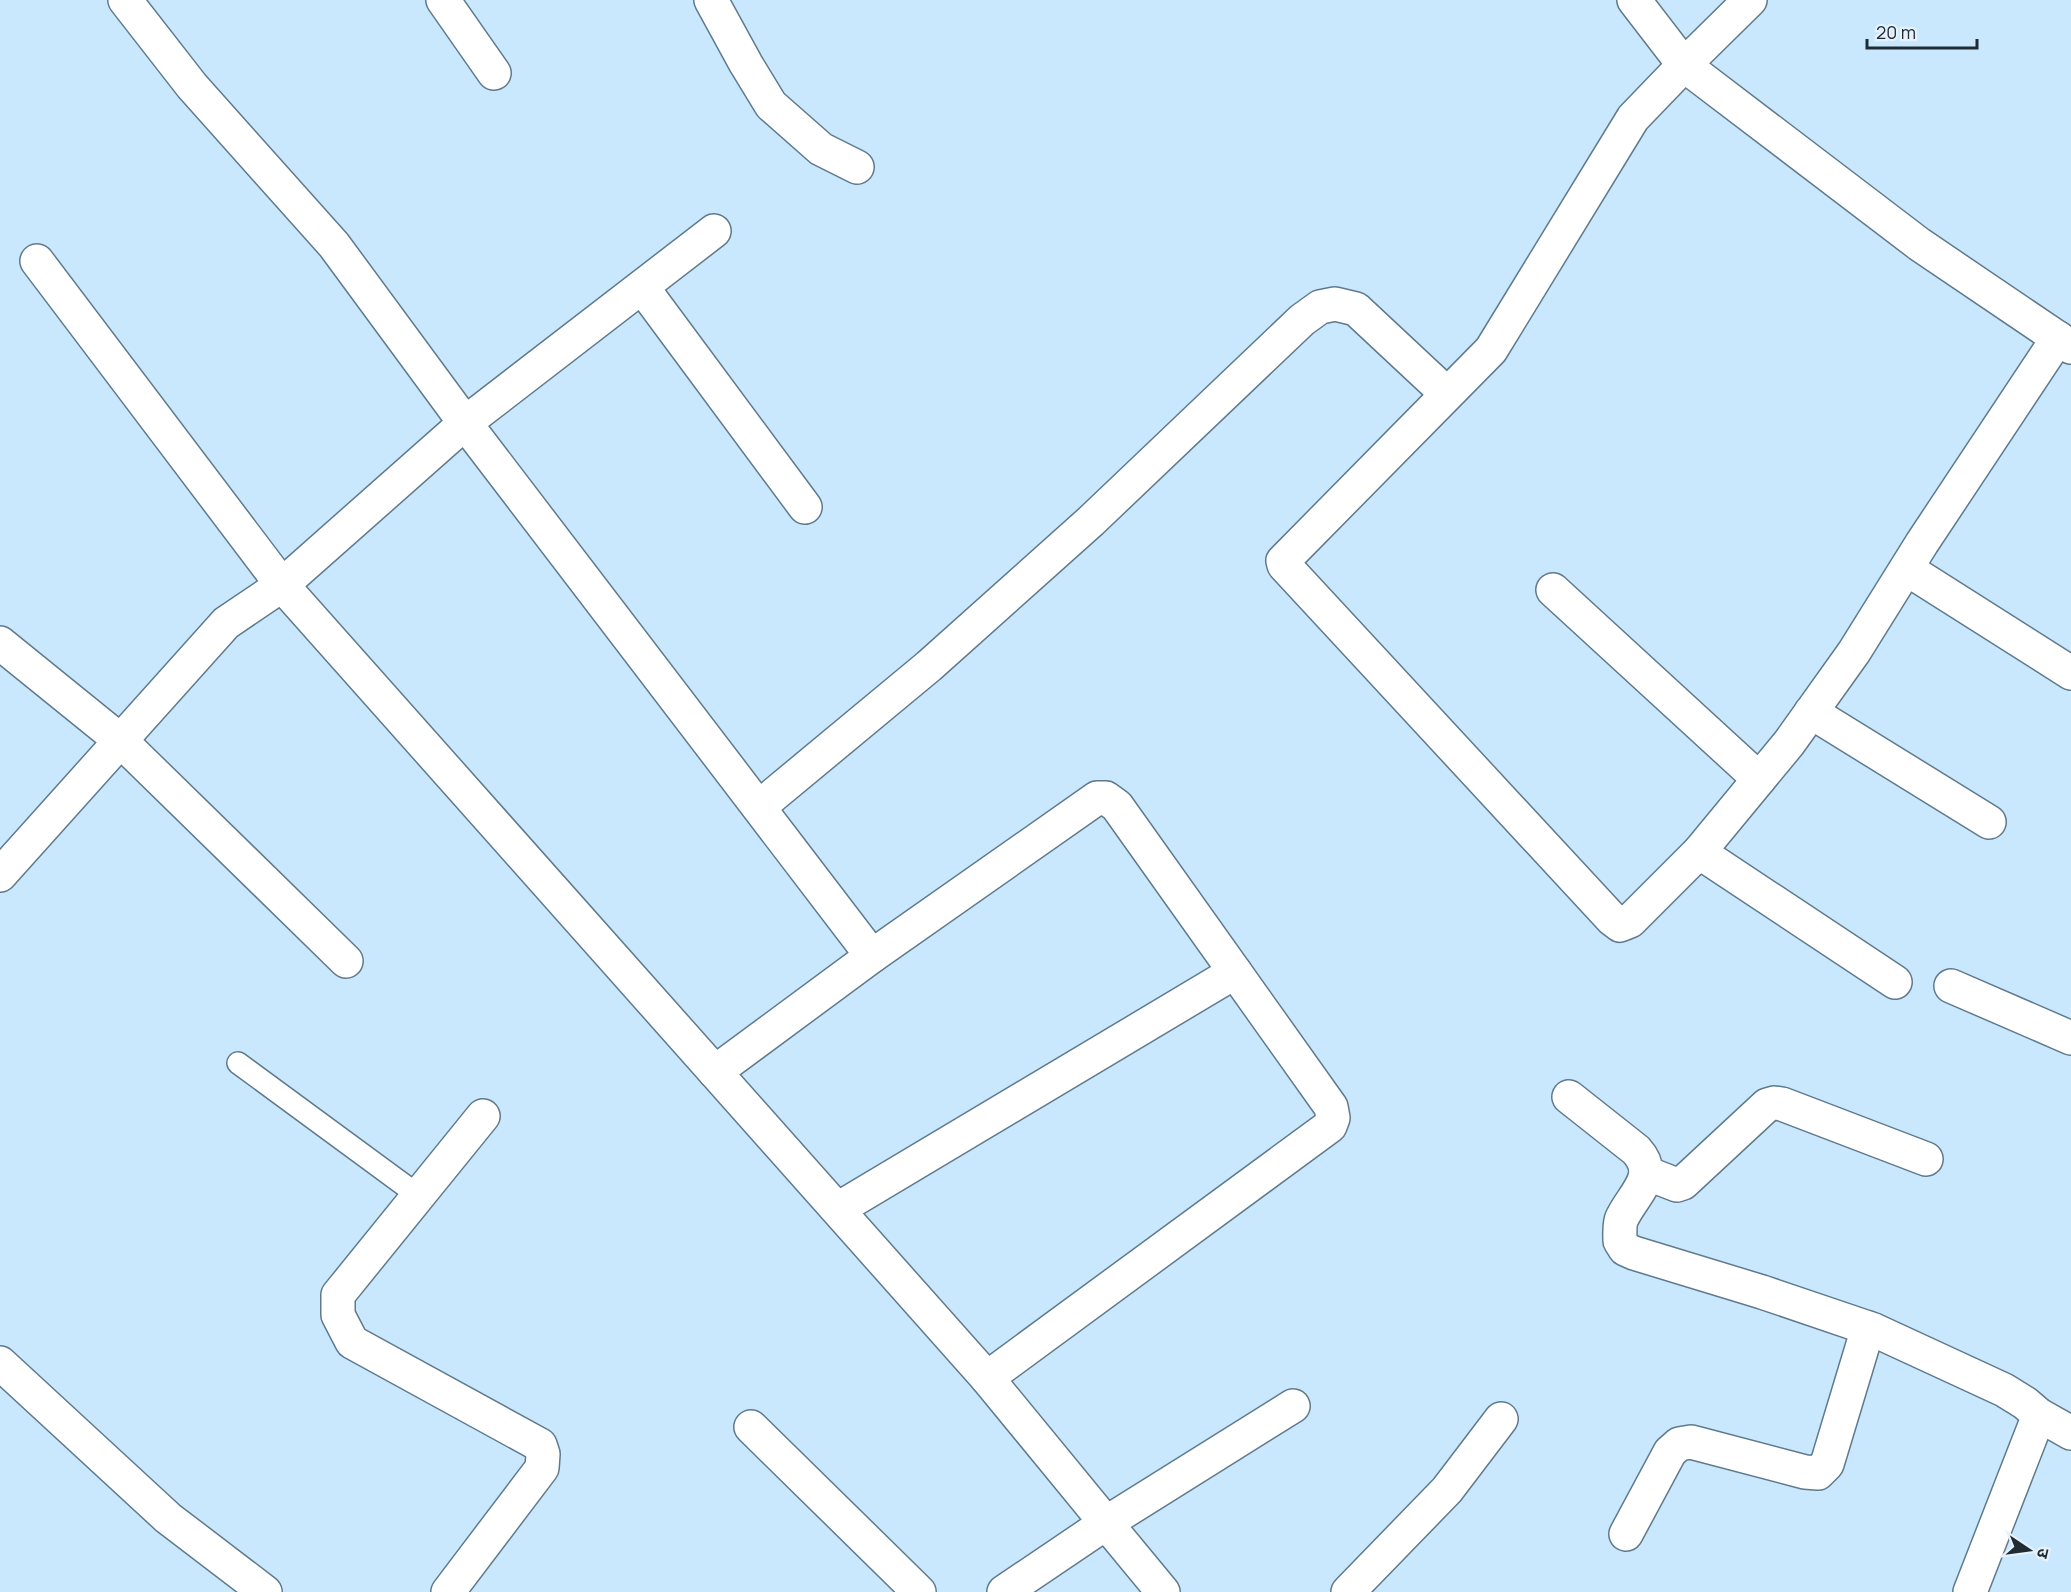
<svg xmlns="http://www.w3.org/2000/svg" width="2071" height="1592" font-family="Manrope,'Noto Sans Devanagari',sans-serif">
<rect width="100%" height="100%" fill="#cae8fd"/>
<g fill="none" stroke-linecap="round" stroke-linejoin="round">
<defs>
<polyline id="lane" points="238,1063 419,1196"/>
<g id="street">
<polyline points="125,0 192,86 334,245 465,423 714,231"/>
<polyline points="443,0 494,73"/>
<polyline points="711,0 746,64 771,105 821,149 857,167"/>
<polyline points="1634,0 1684,65 1633,118 1491,350 1283,561 1284,565 1612,919 1620,925 1630,921 1699,852 1789,743 1854,652 1922,543 2058,338"/>
<polyline points="1750,0 1684,65 1919,244 2071,347"/>
<polyline points="37,261 282,585 987,1378 1106,1523 1004,1592"/>
<polyline points="642,287 805,507"/>
<polyline points="1907,569 2071,673"/>
<polyline points="1553,590 1759,779"/>
<polyline points="0,643 121,741 346,961"/>
<polyline points="1811,712 1989,822"/>
<polyline points="759,807 929,666 1091,521 1302,320 1320,307 1335,304 1356,309 1447,394"/>
<polyline points="1699,852 1895,982"/>
<polyline points="0,875 226,623 282,585 465,423 872,956"/>
<polyline points="1951,986 2071,1038"/>
<polyline points="715,1072 872,956 1097,798 1106,798 1117,806 1331,1107 1333,1118 1330,1126 987,1378"/>
<path d="M1569,1097L1636,1150C1660,1176 1634,1193 1622,1218C1619,1224 1620,1234 1620,1241L1625,1249L1634,1253L1762,1292L1874,1330L2004,1390L2025,1403L2039,1415L2071,1433"/>
<polyline points="1646,1173 1677,1185 1683,1183 1767,1105 1774,1103 1782,1104 1926,1159"/>
<polyline points="838,1209 1235,972"/>
<polyline points="751,1427 919,1592"/>
<polyline points="1626,1534 1670,1452 1679,1444 1691,1442 1805,1472 1818,1473 1827,1464 1868,1328"/>
<polyline points="448,1592 542,1468 543,1454 540,1445 352,1342 338,1315 338,1295 483,1116"/>
<polyline points="1163,1592 1106,1523 1293,1406"/>
<polyline points="1348,1592 1447,1490 1501,1419"/>
<polyline points="1970,1592 2039,1415"/>
</g>
<polyline id="secondary" points="0,1363 168,1518 265,1592"/>
</defs>
<!-- lane casing -->
<use href="#lane" stroke="#5f7a8d" stroke-width="24"/>
<!-- street casing -->
<use href="#street" stroke="#5f7a8d" stroke-width="36"/>
<!-- secondary casing -->
<use href="#secondary" stroke="#5f7a8d" stroke-width="36"/>
<!-- lane -->
<use href="#lane" stroke="#fff" stroke-width="21"/>
<!-- street -->
<use href="#street" stroke="#fff" stroke-width="33"/>
<!-- secondary -->
<use href="#secondary" stroke="#fff" stroke-width="33"/>
</g>
<!-- north arrow -->
<g transform="translate(2029 1550) rotate(103)" stroke="#e6f2fb" stroke-width="4.5" paint-order="stroke">
<path d="M0-4.5L10 22L0 15L-10 22Z" fill="#202c34"/>
<text y="-9" font-size="16" font-weight="bold" text-anchor="middle" fill="#202c34">उ</text>
</g>
<!-- scale -->
<path d="M1867 39v9h110v-9" fill="none" stroke="#202c34" stroke-width="3"/>
<text x="1876" y="39" font-size="18" fill="#202c34" stroke="#e6f2fb" stroke-width="4.5" paint-order="stroke">20 m</text>
</svg>
